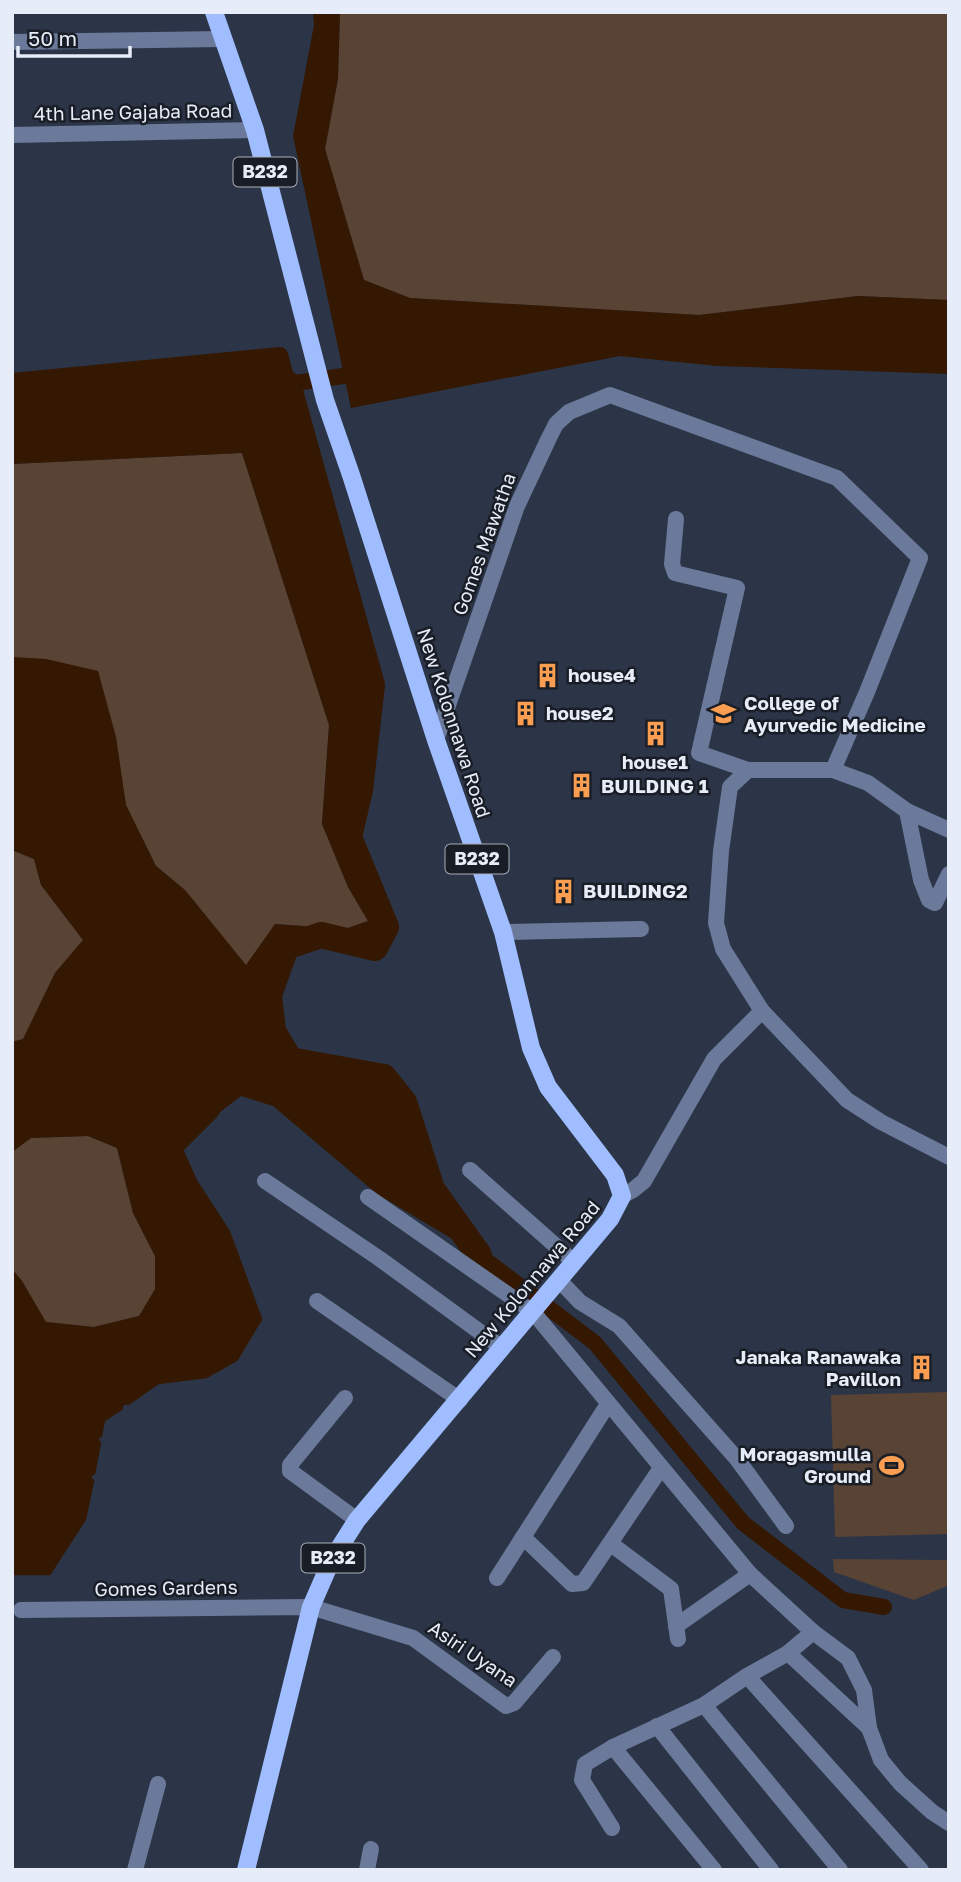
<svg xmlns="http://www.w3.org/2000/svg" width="961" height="1882" font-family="'Golos Text',sans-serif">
<rect width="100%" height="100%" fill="#2c3548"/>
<!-- green -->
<g fill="#584334">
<polygon points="340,12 949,12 949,300 858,296 699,315 410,298 364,280 325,149 338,79"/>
<polygon points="242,453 329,725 322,824 348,887 368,921 345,929 275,924 246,966 185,890 156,866 126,806 115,737 98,671 12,657 12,464"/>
<polygon points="12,850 34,859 41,885 83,940 55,973 23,1039 12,1042"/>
<polygon points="88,1136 117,1148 133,1213 155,1256 156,1289 139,1316 94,1327 45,1322 22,1281 12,1269 12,1152 31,1138"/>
<polygon points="949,1392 949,1534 835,1537 831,1395"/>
<polygon points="833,1559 949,1560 949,1585 914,1600 834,1572"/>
</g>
<!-- water -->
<g fill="#341801">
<polygon points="313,12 340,12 338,79 325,149 364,280 410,298 699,315 858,296 949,300 949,374 717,366 620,356 351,408 293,136 314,25"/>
<path d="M280,355L372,685L360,790L349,837L386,927L375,948L321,935L286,947C268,998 261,1011 290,1060L384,1077L404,1102L432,1189L479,1255L377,1194L273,1106L241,1096L215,1116L181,1150L195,1181L228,1232L260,1319L236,1359L206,1376L158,1382L103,1420L84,1519L49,1573H12V1269L22,1281L46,1322L94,1327L139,1316L155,1289V1256L133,1213L117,1148L88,1136L31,1138L12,1152V1042L23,1039L55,973L83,940L41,885L34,859L12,850V657L46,659L98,671L116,737L126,805L156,866L185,890L246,965L275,924L345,929L368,921L348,887L322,824L329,725L242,453L12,464V381Z"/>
</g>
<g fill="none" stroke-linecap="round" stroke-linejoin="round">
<!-- stream -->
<g stroke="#341801" stroke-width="4.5">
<polyline points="128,1403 158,1382 206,1376 236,1359 260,1319 228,1232 195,1181 181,1150 215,1116 218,1111"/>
<polyline points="100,1435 103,1420 121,1408"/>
<polyline points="93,1473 99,1443"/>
<polyline points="12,1573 49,1573 84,1519 92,1481"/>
</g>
<!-- canal -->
<g stroke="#341801" stroke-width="16">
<polyline points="12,381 280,355 288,384 343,376 361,366"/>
<polyline points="479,1255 595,1343 743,1523 843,1600 884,1607"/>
</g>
<!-- river -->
<polyline stroke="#341801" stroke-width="26" points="288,384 372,685 360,790 349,837 386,927 375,948 321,935 286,947 269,995 273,1031 290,1060 384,1077 404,1102 432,1189 479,1255"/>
<!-- minor -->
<g stroke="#6b7a9a" stroke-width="16">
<polyline points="12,42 223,39"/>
<polyline points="12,135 255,130"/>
<polyline points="676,519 672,564 675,573 737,588 699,753 748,770"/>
<polyline points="436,740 517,506 548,440 556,424 569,412 610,395 837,478 920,558 867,692 833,770"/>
<polyline points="907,811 921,880 929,900 935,903 949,874"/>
<polyline points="949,830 907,811 868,783 833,770 748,770 730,787 721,851 716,923 723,949 762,1011 847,1100 881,1122 949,1157"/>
<polyline points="503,932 641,929"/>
<polyline points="470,1170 574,1262"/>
<polyline points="265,1181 380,1259 502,1348"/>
<polyline points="622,1196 633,1190 644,1181 714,1059 762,1011"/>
<polyline points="368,1197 533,1312 750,1574 813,1632 848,1658 864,1690 869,1728 881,1760 900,1783 932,1812 949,1823"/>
<polyline points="559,1280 580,1302 619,1326 737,1459 786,1526"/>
<polyline points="317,1301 460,1400"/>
<polyline points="345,1398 290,1465 290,1471 357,1520"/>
<polyline points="523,1537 572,1584 583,1583 661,1468"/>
<polyline points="611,1544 671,1589 678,1639"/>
<polyline points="497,1578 608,1404"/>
<polyline points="21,1610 311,1607 413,1638 506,1706 514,1703 553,1657"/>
<polyline points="676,1626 750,1574"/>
<polyline points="788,1653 869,1728"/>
<polyline points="747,1676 921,1870"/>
<polyline points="704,1705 840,1870"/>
<polyline points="657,1726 771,1870"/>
<polyline points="613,1747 714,1870"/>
<polyline points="612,1828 582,1780 585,1764 613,1747 704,1705 747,1676 788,1653 813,1632"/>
<polyline points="135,1870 158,1784"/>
<polyline points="367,1870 371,1849"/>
</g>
<!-- major -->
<polyline stroke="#9fbdff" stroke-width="18" points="214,12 255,130 325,400 351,475 436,740 503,932 531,1048 548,1087 615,1175 622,1196 610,1219 357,1520 331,1561 311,1607 246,1870"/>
</g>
<!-- icons -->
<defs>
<symbol id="building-bare" viewBox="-9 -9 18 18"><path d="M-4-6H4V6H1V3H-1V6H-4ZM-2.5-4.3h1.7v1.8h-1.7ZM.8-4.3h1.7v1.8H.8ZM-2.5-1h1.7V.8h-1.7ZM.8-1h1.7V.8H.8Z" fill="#fb9e52" stroke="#191d25" stroke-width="2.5" paint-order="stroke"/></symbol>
<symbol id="school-bare" viewBox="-9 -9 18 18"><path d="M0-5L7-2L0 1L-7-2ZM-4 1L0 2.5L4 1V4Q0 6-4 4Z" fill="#fb9e52" stroke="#191d25" stroke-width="2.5" paint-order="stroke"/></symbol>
<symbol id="stadium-bare" viewBox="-9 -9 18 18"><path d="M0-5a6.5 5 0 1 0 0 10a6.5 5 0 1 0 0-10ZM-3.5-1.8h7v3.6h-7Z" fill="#fb9e52" stroke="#191d25" stroke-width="2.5" paint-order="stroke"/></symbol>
</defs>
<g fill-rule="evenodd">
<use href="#building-bare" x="530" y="658" width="35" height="35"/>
<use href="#building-bare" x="508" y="696" width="35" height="35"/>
<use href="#school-bare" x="706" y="696" width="35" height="35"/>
<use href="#building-bare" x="638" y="716" width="35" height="35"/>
<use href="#building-bare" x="564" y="768" width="35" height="35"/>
<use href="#building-bare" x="546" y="874" width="35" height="35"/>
<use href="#building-bare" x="904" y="1350" width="35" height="35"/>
<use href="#stadium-bare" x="874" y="1448" width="35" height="35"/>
</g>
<g text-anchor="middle" stroke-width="5" stroke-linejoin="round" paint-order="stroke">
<!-- shield labels -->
<g fill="#191d25" stroke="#a8aeb9" stroke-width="2">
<rect x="233.5" y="157.5" width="63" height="29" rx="5"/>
<rect x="445.5" y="844.5" width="63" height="29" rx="5"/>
<rect x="301.5" y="1543.5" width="63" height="29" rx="5"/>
</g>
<g font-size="18" font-weight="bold" fill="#e6ecf8">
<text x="265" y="178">B232</text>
<text x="477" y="865">B232</text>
<text x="333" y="1564">B232</text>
</g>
<!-- street labels -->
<g font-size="19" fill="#e6ecf8" stroke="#191d25">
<text transform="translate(133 112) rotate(-1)" y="7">4th Lane Gajaba Road</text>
<text transform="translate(484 544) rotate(-70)" y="7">Gomes Mawatha</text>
<text transform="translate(454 723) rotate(72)" y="7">New Kolonnawa Road</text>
<text transform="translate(532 1279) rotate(-50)" y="7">New Kolonnawa Road</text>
<text transform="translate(166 1588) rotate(-1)" y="7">Gomes Gardens</text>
<text transform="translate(473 1654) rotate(34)" y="7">Asiri Uyana</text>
</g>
<!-- poi labels -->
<g font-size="19" font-weight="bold" fill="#e6ecf8" stroke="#191d25" text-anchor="start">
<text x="568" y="682">house4</text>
<text x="744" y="710">College of<tspan x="744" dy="22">Ayurvedic Medicine</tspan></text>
<text x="546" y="720">house2</text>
<text x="655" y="769" text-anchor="middle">house1</text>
<text x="601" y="793">BUILDING 1</text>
<text x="583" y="898">BUILDING2</text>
<text x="901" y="1364" text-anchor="end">Janaka Ranawaka<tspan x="901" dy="22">Pavillon</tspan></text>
<text x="871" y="1461" text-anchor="end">Moragasmulla<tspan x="871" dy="22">Ground</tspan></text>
</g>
</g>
<!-- border -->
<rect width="961" height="1882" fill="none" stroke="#e6ecf8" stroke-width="28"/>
<!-- scale -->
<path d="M18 46v10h112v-10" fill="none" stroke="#e6ecf8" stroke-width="3.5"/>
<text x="28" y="46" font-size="21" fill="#e6ecf8" stroke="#191d25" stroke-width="5" paint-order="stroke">50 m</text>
</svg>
